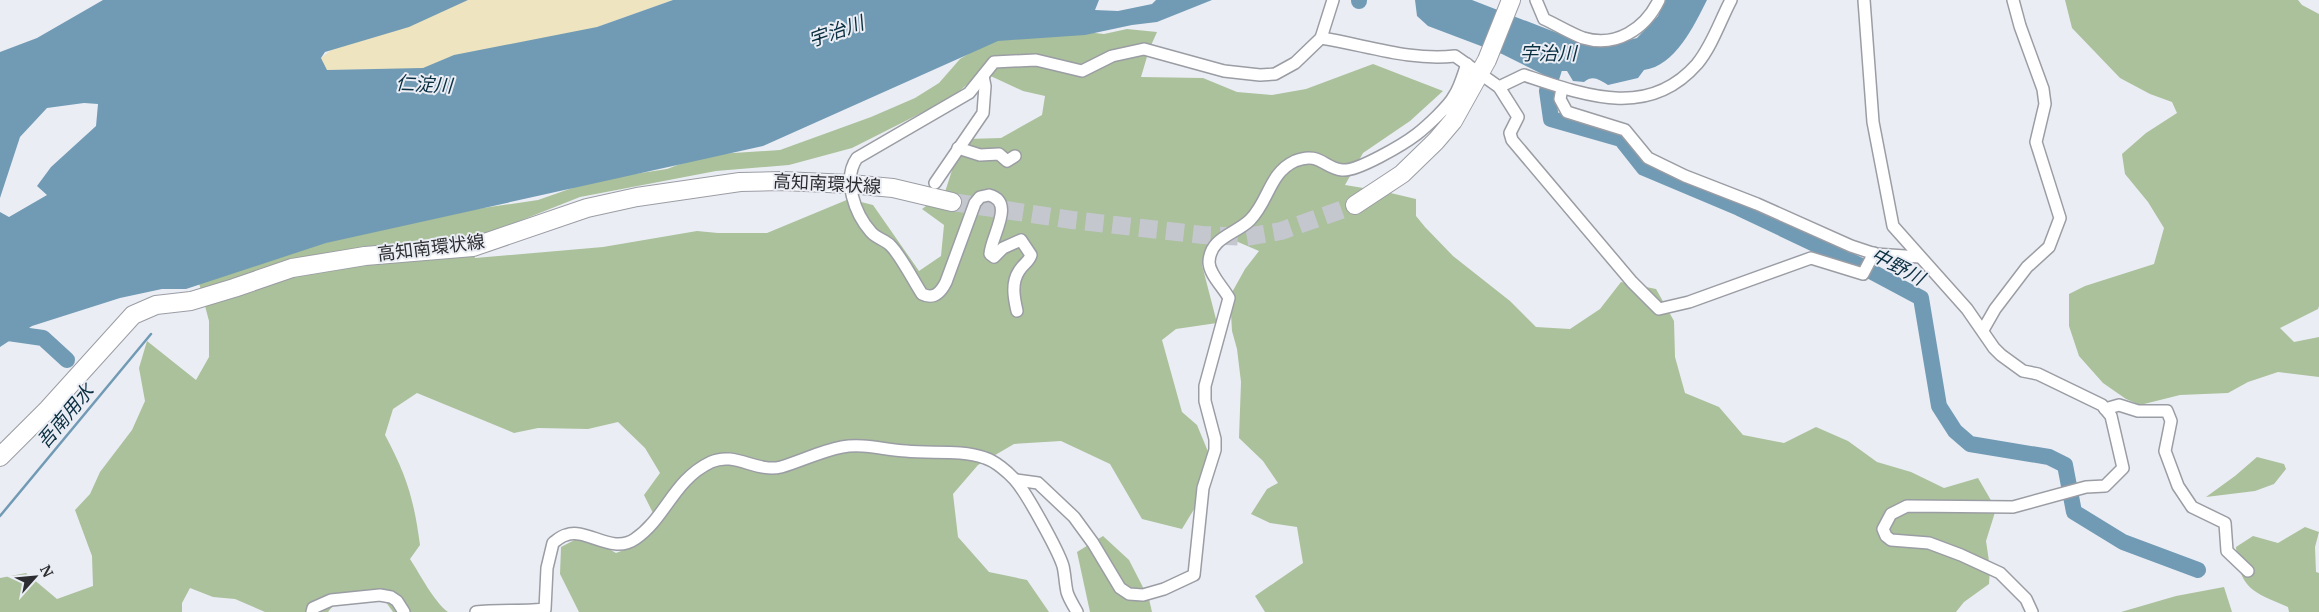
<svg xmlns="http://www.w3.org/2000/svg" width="2319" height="612" font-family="Merriweather,'Noto Sans JP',serif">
<rect width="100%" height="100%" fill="#ebedf5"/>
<!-- forest -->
<g fill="#aac19b" fill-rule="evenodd">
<polygon points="2065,0 2298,0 2302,5 2319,14 2319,306 2318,309 2280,328 2294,342 2319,337 2319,377 2278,372 2248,382 2228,393 2180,395 2140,405 2126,399 2103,383 2079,356 2069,326 2069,294 2085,286 2154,264 2164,228 2148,202 2125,174 2122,154 2146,133 2177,113 2172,102 2150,94 2120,78 2072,28"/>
<path d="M1127,29L1157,32L1149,50L1141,77L1203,78L1237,92L1272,95L1306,89L1373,64L1443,91L1410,121L1363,153L1345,185L1382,191L1416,199V216L1425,227L1453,256L1510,301L1536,327L1570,329L1600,309L1621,282L1656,289L1674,321L1675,357L1685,393L1719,407L1743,435L1784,443L1816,427L1848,441L1877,462L1911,472L1944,488L1978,478L1996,509L1986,541L1990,568L1989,584L1964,602L1956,612H1265L1255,596L1303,563L1297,527L1270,523L1251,514L1267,489L1278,483L1263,461L1239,438L1241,382L1237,349L1232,331L1230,296L1245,269L1259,251L1231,239L1202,265L1217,323L1176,329L1162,340L1182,412L1197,425L1214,466L1199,501L1182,529L1142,519L1110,464L1061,441L1014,444L978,465L953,494L958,537L989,572L1027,580L1049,612H579L560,574L561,547L584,535L616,553L637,545L656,527L653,513L644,495L660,473L645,448L618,422L588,429L538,428L514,433L417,393L393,409L385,435C407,476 414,500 420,545L410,559C420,574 434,602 448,612H393L383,598L336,602L328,612H265L235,599L213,597L190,588L182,603V612H0V578L26,573L57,599L93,586L92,556L75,510L90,494L100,472L132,430L145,401L139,368L147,341L196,380L209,357V321L199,283L228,265L463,211L538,200L595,180L667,169L688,161L718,154L780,150L871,117L915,98L939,83L960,59L986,43L1011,33L1077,31L1104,34ZM982,72L1023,91L1045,96L1042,115L1001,138L967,139L956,158L945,192L922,209L944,225L941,256L919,271L873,205L849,199L767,233H718L697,231L603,247L475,258L471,240L580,197L716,171L789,165L852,148L951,98Z"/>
<polygon points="2257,457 2284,464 2286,469 2274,484 2255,491 2206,497 2235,476"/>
<path d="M2305,527L2319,532L2315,547L2316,572L2319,573V612H2289L2288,607C2253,592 2239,589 2236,547L2253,536L2278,543Z"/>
<polygon points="1103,536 1129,560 1149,599 1152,612 1090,612 1077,552"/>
<polygon points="2224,587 2232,612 2121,612 2176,596"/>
</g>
<!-- sand -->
<polygon fill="#eee4bf" points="458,0 673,0 597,27 421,69 326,70 321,58 331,50"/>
<!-- water -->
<g fill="#719bb4">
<polygon points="103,0 468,0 409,27 325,52 321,58 327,70 423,68 454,55 597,27 673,0 1099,0 1095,10 1118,11 1152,4 1156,0 1212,0 1157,22 1132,25 1085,35 998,41 763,146 326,243 186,289 162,289 120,298 32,326 0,347 0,212 9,217 47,195 37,186 51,167 96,126 98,104 84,103 47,108 20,137 0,198 0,52 37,38"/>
<path d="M1415,0H1472L1578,41L1613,44L1637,38L1658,16L1665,0H1707C1694,26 1675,66 1644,70L1638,78L1608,85C1598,79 1593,75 1584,82L1573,81L1567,71H1561L1554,80L1502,54L1428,26L1417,16Z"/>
</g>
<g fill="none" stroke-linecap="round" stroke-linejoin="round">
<!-- stream -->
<polyline stroke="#719bb4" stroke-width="2.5" points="0,516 151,334"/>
<!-- river -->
<g stroke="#719bb4" stroke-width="16">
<polyline points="1359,1 1359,0"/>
<polyline points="1554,69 1547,91 1551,119 1621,139 1644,168 1739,208 1861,266 1921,298 1939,406 1955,431 1970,444 2049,457 2065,465 2074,512 2123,542 2198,570"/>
<polyline points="0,332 43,338 67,360"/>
</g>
<!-- primary-tunnel -->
<polyline stroke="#c5c7ce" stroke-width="18" stroke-dasharray="18 9" stroke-linecap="butt" points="952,202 1072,220 1203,235 1246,237 1281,231 1355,205"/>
<defs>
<g id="street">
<path d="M1536,0L1544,19C1557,25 1570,33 1583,38C1616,48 1645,29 1659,0"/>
<polyline points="1864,0 1873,122 1893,226 1967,309 1994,348 2001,355 2023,371 2038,374 2102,405 2111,416 2123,468 2105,486 2086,487 2013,507 1907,506 1891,514 1883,529 1886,536 1891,540 1929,543 1961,555 2000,573 2026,599 2032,612"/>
<path d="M1321,38C1366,45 1409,61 1455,56L1499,87L1518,117L1510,133L1512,140L1632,282L1659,309L1689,302L1811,258L1863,274L1874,253"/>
<path d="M1499,87L1524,75C1584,95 1648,120 1697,64C1712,46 1720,21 1731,0"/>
<polyline points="1562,88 1560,99 1567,112 1625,130 1648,158 1685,176 1757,204 1851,246 1875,254 1920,257"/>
<polyline points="958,148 980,155 999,154 1007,161 1015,156"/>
<polyline points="935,183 983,113 985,86 983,76"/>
<path d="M1017,311C1014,298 1011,283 1019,271C1023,264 1029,262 1031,255L1021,240L1003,248L994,257L990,254C991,236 1016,202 989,195L980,197L975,203L946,282C941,292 934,300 922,294C914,282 900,254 890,245C885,240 876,238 871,232C855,214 842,179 857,158L969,93L994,62L1036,60L1082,71L1112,56L1144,49L1224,71L1260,75L1275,74L1295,63L1321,38L1333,0"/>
<polyline points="1983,330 1995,309 2027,267 2049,247 2060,218 2036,142 2045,104 2043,89 2020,26 2013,0"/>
<polyline points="2105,409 2119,405 2138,411 2167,411 2171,421 2165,451 2178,486 2192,507 2225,523 2227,551 2248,571"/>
<path d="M1016,480L1038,483L1074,517L1093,543L1120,588L1129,594L1143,595L1164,589L1194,575L1203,488L1215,450V439L1205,401V386L1229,298C1223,287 1209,274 1209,262C1210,237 1236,234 1250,220C1269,201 1269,173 1295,161C1319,151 1324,168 1342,170C1357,172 1404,144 1417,134C1426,127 1449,106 1454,96C1460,87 1463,75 1467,64"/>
<polyline points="312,612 313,608 331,600 380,595 391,597 397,601 404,612"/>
<path d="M476,612C496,609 529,612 545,609L547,568L553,543C557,540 561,536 566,535C586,527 612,555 635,539C666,518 673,480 711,462C735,451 756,473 781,467C801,461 821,451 842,447C863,443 885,450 906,451C931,454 960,449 985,458C995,461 1008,472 1015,480C1026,492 1058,550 1063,566C1065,574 1065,583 1067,592C1069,599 1074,606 1077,612"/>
</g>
<g id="primary">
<polyline points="1355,205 1402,174 1436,141 1453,121 1487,60 1511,0"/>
<polyline points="0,457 48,409 133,315 156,305 191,301 234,288 292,268 365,256 473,247 587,208 637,197 740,182 782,181 850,184 893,188 952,202"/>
</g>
</defs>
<!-- street casing -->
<use href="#street" stroke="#9b9da4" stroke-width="14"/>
<!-- primary casing -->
<use href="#primary" stroke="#9b9da4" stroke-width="20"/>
<!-- street -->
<use href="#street" stroke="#fff" stroke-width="11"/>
<!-- primary -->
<use href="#primary" stroke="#fff" stroke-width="18"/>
</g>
<g text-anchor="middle" stroke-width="4" stroke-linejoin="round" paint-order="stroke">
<!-- street labels -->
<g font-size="18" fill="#2c2d30" stroke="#ebedf5">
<text transform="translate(827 184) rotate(3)" y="6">高知南環状線</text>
<text transform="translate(431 248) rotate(-7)" y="6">高知南環状線</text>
</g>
<!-- water labels -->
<g font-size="19" font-style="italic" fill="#092f41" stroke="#ebedf5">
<text transform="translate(836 31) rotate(-19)" y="7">宇治川</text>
<text x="1548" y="60">宇治川</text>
<text transform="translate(424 84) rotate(3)" y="7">仁淀川</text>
<text transform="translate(1898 266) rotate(28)" y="7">中野川</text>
<text transform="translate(65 416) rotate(-50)" y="7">吾南用水</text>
</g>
</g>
<!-- north arrow -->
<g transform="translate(35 577) rotate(63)" stroke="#ebedf5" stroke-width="4" paint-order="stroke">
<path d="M0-4L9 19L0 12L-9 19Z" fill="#2c2d30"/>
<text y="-8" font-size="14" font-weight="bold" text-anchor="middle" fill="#2c2d30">N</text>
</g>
</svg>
